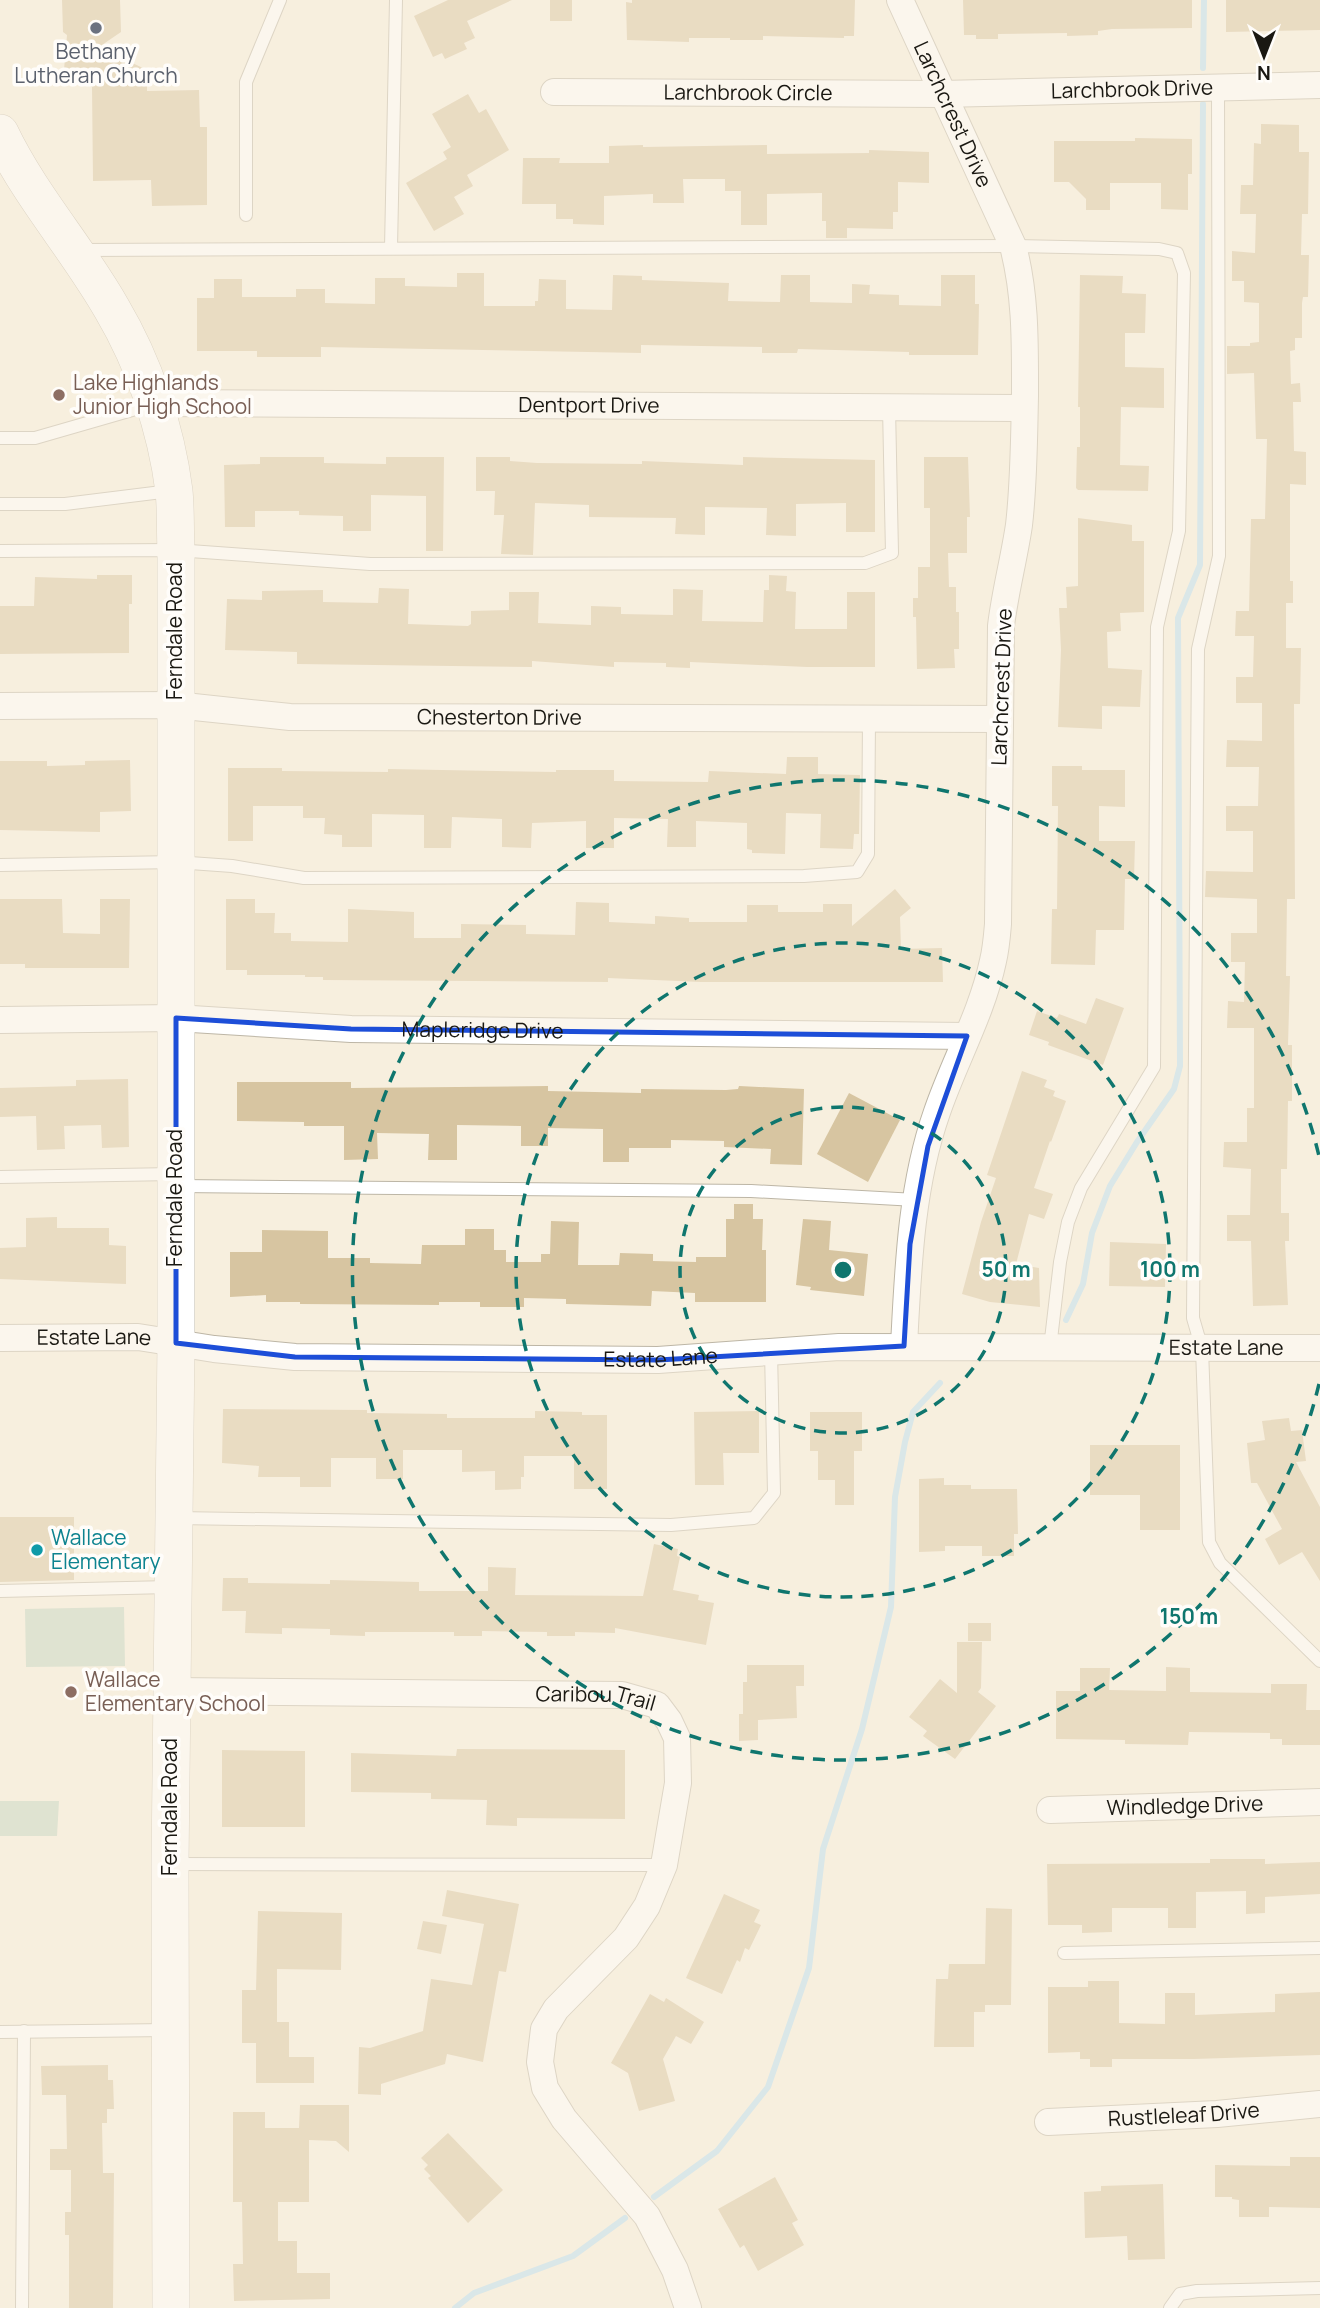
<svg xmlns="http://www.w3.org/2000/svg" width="1320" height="2308" font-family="Manrope,sans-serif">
<rect width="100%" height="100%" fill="#f7efde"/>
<!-- green -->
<g fill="#c1d5c2">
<polygon points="124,1607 125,1666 26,1667 25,1609"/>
<polygon points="0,1801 59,1801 57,1836 0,1836"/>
</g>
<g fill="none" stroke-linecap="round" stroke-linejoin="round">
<!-- stream -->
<g stroke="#b5def3" stroke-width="6">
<polyline points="1203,68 1204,0"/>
<polyline points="1066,1320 1083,1284 1092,1233 1110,1186 1137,1142 1174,1089 1180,1066 1178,618 1200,565 1203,104"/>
<polyline points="654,2197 717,2151 768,2087 809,1968 823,1849 862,1729 891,1607 895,1497 905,1442 913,1412 940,1383"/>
<polyline points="455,2308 474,2293 573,2256 625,2218"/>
</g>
</g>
<!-- building -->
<g fill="#d7c5a1">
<polygon points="62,0 120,0 121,32 99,47 147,70 147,91 199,90 200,127 207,127 207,205 152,206 151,180 93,181 92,87 64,70 67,35 63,32"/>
<polygon points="448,0 512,0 467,21 475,38 464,43 467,49 445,59 442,53 433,57 414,16"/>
<rect x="550" y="0" width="22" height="21"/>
<polygon points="632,0 855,0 854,36 844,36 844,38 763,36 763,40 730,40 730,38 689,38 689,42 627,40 626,2 632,3"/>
<polygon points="963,0 1192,0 1192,28 1112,29 1098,31 1098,35 1067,36 1067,33 998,34 998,39 976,39 976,35 964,35"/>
<polygon points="1226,0 1320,0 1320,30 1226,32"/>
<polygon points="468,94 479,113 486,109 509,150 467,175 473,186 454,197 464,214 434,231 406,183 447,159 443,152 451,147 432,114"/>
<polygon points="1261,124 1299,125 1299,152 1309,152 1308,214 1302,214 1301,255 1309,255 1308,297 1303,297 1302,303 1302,338 1295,338 1295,350 1290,351 1291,384 1300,383 1301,402 1293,402 1294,451 1306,452 1306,485 1290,484 1290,581 1293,581 1293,603 1286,603 1286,648 1301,648 1300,704 1294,704 1295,899 1287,899 1286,976 1290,976 1288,1045 1292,1045 1292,1101 1288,1101 1287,1169 1281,1169 1281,1213 1289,1213 1289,1241 1285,1241 1288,1305 1253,1306 1251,1241 1227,1241 1227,1215 1250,1215 1251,1169 1223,1167 1224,1142 1247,1142 1247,1108 1254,1108 1254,1028 1227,1028 1228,1001 1244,1002 1245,962 1231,962 1231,933 1257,933 1257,899 1205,897 1206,871 1253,872 1253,831 1226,831 1226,806 1258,806 1259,767 1226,767 1227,740 1262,741 1262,703 1236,703 1236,677 1253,677 1254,636 1235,636 1236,611 1249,611 1251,519 1265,519 1267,439 1256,439 1254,373 1227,374 1227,346 1250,346 1250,343 1259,342 1259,303 1244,302 1244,281 1232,281 1232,251 1255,253 1256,214 1240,214 1241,185 1253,185 1254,143 1261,144"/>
<polygon points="1135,138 1192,139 1192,174 1188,174 1188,210 1161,209 1161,183 1110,183 1110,210 1086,210 1086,199 1069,182 1054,182 1054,141 1135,141"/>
<polygon points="643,145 643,147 767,145 767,154 869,153 869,150 929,152 929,183 898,182 898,212 893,212 893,229 847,228 847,238 826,238 826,221 822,221 822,193 767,194 767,225 741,225 741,191 725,191 725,179 683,179 684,203 653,203 653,194 604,196 604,225 573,224 573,219 556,219 556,204 522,204 523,158 560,158 559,163 609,163 609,146"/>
<polygon points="457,273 484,273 484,306 535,306 535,301 538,301 539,279 566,280 566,309 612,310 613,275 642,276 642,280 729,283 728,301 780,302 781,275 810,275 810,302 852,303 852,284 870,285 869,294 899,295 899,305 941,306 941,275 975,275 975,304 979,304 978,355 909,355 909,352 798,349 797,353 762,353 762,347 641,345 641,353 321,347 321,357 257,357 257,351 197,351 197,298 214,298 214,279 242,279 242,297 296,297 296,289 325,289 325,303 375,304 375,278 405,278 405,286 457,287"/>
<polygon points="1080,275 1123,276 1122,293 1146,294 1145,333 1125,333 1125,367 1164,368 1164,408 1121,407 1120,465 1149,466 1148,491 1078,490 1076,488 1077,447 1080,447 1080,407 1078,407"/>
<polygon points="260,457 324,457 324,463 386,464 386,457 444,457 443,551 426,551 426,496 371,495 371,531 343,531 343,516 299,515 299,511 255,511 255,527 225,527 224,465 260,464"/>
<polygon points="476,457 510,457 510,461 537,463 642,464 642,461 743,465 743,457 875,460 875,532 846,532 846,503 796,504 796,536 766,535 767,508 705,507 705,535 675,534 676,518 589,517 589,505 535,503 533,555 501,554 504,515 494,515 495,491 476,491"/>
<polygon points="924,457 968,457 970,517 967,517 967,553 948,553 949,587 956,587 956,612 959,612 959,649 954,649 955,668 917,669 916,617 913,617 913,598 918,598 918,567 930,567 930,508 924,508"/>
<polygon points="1078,518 1132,525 1132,541 1144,541 1144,612 1120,613 1121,631 1107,632 1108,668 1142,670 1140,707 1102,706 1102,729 1058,727 1061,650 1059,608 1067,608 1066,587 1078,586"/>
<polygon points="97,575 132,575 132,604 129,604 129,653 0,654 0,606 34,606 35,577 97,579"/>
<polygon points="769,575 787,576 786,591 796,592 795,629 847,629 847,592 875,592 875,667 807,667 690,662 690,668 666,667 666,663 614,662 614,667 532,661 532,667 297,664 297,652 225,650 227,599 262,600 262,591 323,590 323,602 378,603 379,588 409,589 408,624 468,626 471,624 471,611 509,610 509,592 539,592 538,623 591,625 591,606 621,607 621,614 673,615 673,589 703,590 702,621 763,622 764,590 769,590"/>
<polygon points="787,757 818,757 818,774 860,775 859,834 854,834 853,849 820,848 821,814 786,813 785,854 752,853 752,850 747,849 747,823 696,821 696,847 667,847 668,819 614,818 614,848 586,848 586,821 532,823 531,848 502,847 502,819 452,817 451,848 424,848 424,815 372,814 372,847 342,847 342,835 324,834 325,818 303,818 303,806 253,806 253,841 228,841 228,768 282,768 282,771 388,772 388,769 556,772 556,770 614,770 614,781 708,782 709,771 786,774"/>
<polygon points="130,760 131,811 100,812 100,832 0,830 0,761 47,761 47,766 85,765 85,761"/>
<polygon points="1052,766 1082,766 1082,770 1125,770 1125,807 1099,806 1099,841 1135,841 1134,879 1125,879 1124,930 1096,930 1095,965 1051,964 1052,909 1057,909 1058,806 1052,806"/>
<polygon points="895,889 911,908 900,917 901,949 942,948 943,982 701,982 608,978 608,982 323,980 323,977 305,977 305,975 247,975 247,970 226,970 226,899 255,899 255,913 275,913 274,933 291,933 291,941 348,942 348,909 414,912 414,938 461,938 461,924 526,925 526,934 575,935 576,902 609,903 609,922 655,924 655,916 689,918 689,922 747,922 747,905 778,905 778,912 823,912 823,904 852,904 852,926"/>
<polygon points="0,899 62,899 63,933 100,934 100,899 130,899 129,968 25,968 25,964 0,964"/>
<polygon points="1096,998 1124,1008 1103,1065 1048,1045 1049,1042 1029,1035 1037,1011 1057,1018 1059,1014 1086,1024"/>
<polygon points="1022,1071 1047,1080 1044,1087 1055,1091 1053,1096 1066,1101 1051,1142 1050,1141 1034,1188 1053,1194 1044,1219 1029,1214 1016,1264 1039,1268 1040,1307 990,1302 962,1294 981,1222 996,1178 987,1175"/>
<polygon points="128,1079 129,1147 102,1148 101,1125 64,1126 65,1149 37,1150 36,1116 0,1117 0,1088 76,1086 76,1080"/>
<polygon points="237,1082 351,1082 351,1088 548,1086 548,1091 641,1093 641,1089 726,1090 738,1089 739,1086 804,1089 802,1165 770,1164 771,1149 724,1147 724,1141 671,1140 671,1148 629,1148 629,1162 603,1162 603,1129 548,1128 548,1146 521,1146 521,1126 457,1125 457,1160 428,1160 429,1134 377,1133 378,1159 344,1160 344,1126 304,1126 304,1122 237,1121"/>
<polygon points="849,1093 900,1120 868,1182 817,1154"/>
<polygon points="734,1204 753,1204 753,1219 763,1219 762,1250 766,1250 766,1302 695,1302 695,1293 652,1291 651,1306 566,1304 566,1299 524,1298 524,1307 480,1307 480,1302 439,1302 439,1305 300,1304 300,1302 266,1302 266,1295 230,1297 230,1252 262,1252 262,1230 328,1231 328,1258 370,1258 370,1263 421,1264 422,1245 465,1245 465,1229 494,1229 494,1250 506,1250 506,1262 541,1262 541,1254 550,1254 551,1221 579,1222 578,1265 619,1265 620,1253 653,1254 653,1261 696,1262 696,1257 726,1257 726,1219 734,1219"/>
<polygon points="57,1217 57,1228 109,1228 109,1245 126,1246 126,1284 0,1279 0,1248 26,1247 26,1218"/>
<polygon points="803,1219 831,1221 829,1250 868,1254 864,1296 810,1290 811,1287 796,1285"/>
<polygon points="1110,1242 1166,1244 1165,1287 1109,1286"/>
<polygon points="223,1409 367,1410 367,1413 447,1414 447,1418 535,1418 535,1411 582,1412 582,1415 607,1415 607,1489 574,1489 574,1456 524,1456 524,1477 521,1477 521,1489 495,1490 495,1471 462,1472 462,1450 403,1450 403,1479 376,1479 376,1458 331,1458 331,1487 300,1487 300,1477 258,1477 259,1466 222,1463"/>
<polygon points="759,1411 759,1453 723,1453 724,1485 695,1485 694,1412"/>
<polygon points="810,1412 862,1412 862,1451 854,1451 854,1505 835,1505 835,1480 818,1480 818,1451 810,1451"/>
<polygon points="1289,1418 1291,1431 1302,1430 1306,1461 1296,1462 1320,1507 1320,1581 1302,1552 1279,1565 1265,1539 1282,1529 1257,1483 1251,1483 1247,1443 1265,1440 1262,1421"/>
<polygon points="1090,1445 1180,1445 1180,1530 1140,1530 1140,1495 1090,1495"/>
<polygon points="944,1478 944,1485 971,1485 971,1489 1017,1489 1018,1534 1014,1534 1014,1556 982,1556 982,1546 945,1546 945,1551 919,1552 919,1479"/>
<polygon points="0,1517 74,1517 74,1580 0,1582"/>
<polygon points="654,1544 678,1549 677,1556 680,1557 673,1590 699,1595 698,1600 714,1603 706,1645 615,1628 615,1633 575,1632 575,1636 547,1636 547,1632 482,1631 482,1636 454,1636 454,1632 365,1632 365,1636 330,1635 330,1629 282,1628 282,1634 245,1633 246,1611 222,1611 223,1578 248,1578 248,1583 330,1584 330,1580 419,1582 419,1591 488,1591 488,1567 516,1568 515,1595 643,1596"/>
<rect x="968" y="1623" width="23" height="18"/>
<polygon points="957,1642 982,1642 981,1688 978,1692 996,1706 955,1759 923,1736 927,1731 909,1717 940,1679 957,1693"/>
<polygon points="747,1665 804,1665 804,1686 796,1686 797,1718 758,1720 758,1740 739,1741 739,1714 743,1714 743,1682 747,1682"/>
<polygon points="1166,1667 1190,1668 1190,1692 1271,1693 1271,1684 1307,1684 1306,1710 1320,1710 1320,1745 1282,1745 1282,1739 1270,1739 1270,1733 1189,1732 1188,1745 1125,1744 1125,1740 1056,1739 1056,1691 1080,1691 1080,1668 1110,1668 1109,1690 1166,1691"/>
<polygon points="457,1749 625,1750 625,1819 517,1818 517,1826 486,1825 487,1800 431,1799 431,1793 351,1792 351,1753 456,1756"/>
<polygon points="222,1750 305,1751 305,1827 222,1827"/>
<polygon points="1210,1859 1265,1859 1265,1864 1320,1862 1320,1894 1265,1897 1265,1913 1246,1914 1246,1891 1196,1892 1196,1928 1168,1928 1168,1908 1112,1908 1112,1932 1082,1933 1082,1925 1048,1925 1047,1864 1210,1863"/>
<polygon points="447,1890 519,1904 506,1972 499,1971 483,2062 447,2054 445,2064 381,2084 381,2095 358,2094 359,2047 370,2048 423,2031 431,1979 472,1985 484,1924 442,1916"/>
<polygon points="724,1894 760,1910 754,1922 761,1925 749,1950 745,1948 740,1962 737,1960 722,1994 686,1978"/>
<polygon points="986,1908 1012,1909 1011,2005 985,2005 985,2012 974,2012 974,2047 934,2047 936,1979 948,1979 949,1964 985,1964"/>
<polygon points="258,1911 342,1913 341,1970 277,1969 277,2022 289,2022 289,2057 314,2057 314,2083 256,2083 256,2043 242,2043 242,1990 256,1990"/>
<polygon points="423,1921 447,1925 441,1954 417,1949"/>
<polygon points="1088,1981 1119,1981 1119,2023 1165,2024 1165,1993 1195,1993 1195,2015 1275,2012 1275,1994 1320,1992 1320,2055 1194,2059 1112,2059 1112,2067 1090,2067 1090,2059 1080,2059 1080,2052 1048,2053 1048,1987 1088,1987"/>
<polygon points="650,1994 664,2002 666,1998 704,2022 691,2044 676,2036 663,2059 675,2101 639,2111 628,2073 611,2063"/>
<polygon points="108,2065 108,2080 113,2080 114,2109 107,2109 107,2123 102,2123 103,2173 114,2173 113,2308 69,2308 69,2235 65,2235 65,2212 71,2212 71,2170 50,2170 50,2149 67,2149 66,2095 42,2095 41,2066"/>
<polygon points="300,2105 349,2105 349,2152 336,2141 309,2140 309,2202 278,2202 278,2241 297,2241 297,2273 330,2273 330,2299 234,2301 233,2264 243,2264 242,2202 233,2202 233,2112 265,2112 265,2128 299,2128"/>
<polygon points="448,2133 503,2190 468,2223 428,2178 431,2176 424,2169 428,2165 421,2158"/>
<polygon points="1290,2157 1320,2157 1320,2208 1269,2207 1269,2217 1239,2217 1239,2200 1232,2199 1232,2197 1215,2197 1215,2165 1290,2166"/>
<polygon points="775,2177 798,2220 792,2223 804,2245 758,2271 744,2245 740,2248 718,2209"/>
<polygon points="1163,2184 1165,2259 1128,2260 1127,2236 1085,2238 1084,2192 1101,2191 1101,2186"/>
</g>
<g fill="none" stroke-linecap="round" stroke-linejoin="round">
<defs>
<g id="lane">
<polyline points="1218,86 1219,556 1198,649 1193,1318 1202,1349 1209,1542 1220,1563 1320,1661"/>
<polyline points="246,215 246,82 280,0"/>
<polyline points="391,248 396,0"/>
<polyline points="82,250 1013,246 1159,249 1177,253 1184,273 1179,531 1157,627 1154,1067 1081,1188 1068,1222 1060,1262 1050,1348"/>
<polyline points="0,438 35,438 153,404"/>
<polyline points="0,504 65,504 170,491"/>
<polyline points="0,551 176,550 370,564 865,563 892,553 889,407"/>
<polyline points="0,865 176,862 232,866 304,878 804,876 857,872 868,854 869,718"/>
<polyline points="0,1177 174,1174"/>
<polyline points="179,1186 751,1191 916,1200"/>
<polyline points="176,1518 671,1525 754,1518 774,1493 771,1351"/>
<polyline points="0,1591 169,1587"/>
<polyline points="173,1864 664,1865"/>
<polyline points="1064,1953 1320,1948"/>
<polyline points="0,2032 168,2030"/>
<polyline points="22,2308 24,2031"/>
<polyline points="1170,2308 1180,2294 1197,2291 1320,2288"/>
</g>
<g id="street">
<path id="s1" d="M900,0L1013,246C1026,296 1025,344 1025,396C1024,439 1024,482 1019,525C1014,559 1005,592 1001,626L998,924C997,936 996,949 993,961C982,1013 954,1062 937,1112C911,1186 908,1268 904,1346"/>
<path id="s2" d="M554,92L941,94L1320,85"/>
<path id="s3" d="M153,403L1024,408"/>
<path id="s4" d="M0,706L175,705L290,717L1000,719"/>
<path id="s5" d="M0,1020L176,1018L351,1029L967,1036"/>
<path id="s6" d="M0,1338L138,1337L214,1349L295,1357L658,1360L839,1347L1320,1348"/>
<path id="s7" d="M171,1691L622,1695L657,1705L669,1721L677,1738L678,1783L664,1865L647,1906L626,1938L556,2009L544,2029L540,2062L545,2088L564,2119L647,2216L675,2270L688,2308"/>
<path id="s8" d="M1050,1810L1320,1802"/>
<path id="s9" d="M1048,2122L1217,2114L1320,2104"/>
</g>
<path id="secondary" d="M0,133C30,196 78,249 112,309C144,363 166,428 174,491C176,510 175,530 176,550V1343L170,1864L171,2308"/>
</defs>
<!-- lane casing -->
<use href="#lane" stroke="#bdb6a6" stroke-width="14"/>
<!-- street casing -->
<use href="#street" stroke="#bdb6a6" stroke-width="28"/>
<!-- secondary casing -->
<use href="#secondary" stroke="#bdb6a6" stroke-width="38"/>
<!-- lane -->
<use href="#lane" stroke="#fff" stroke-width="12"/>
<!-- street -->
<use href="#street" stroke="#fff" stroke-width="26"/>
<!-- secondary -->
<use href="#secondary" stroke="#fff" stroke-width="37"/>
</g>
<!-- marked area -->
<path d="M0 0H1320V2308H0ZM176,1018L351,1029L967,1036L928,1146L910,1244L904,1346L658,1360L295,1357L176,1343Z" fill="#f7efde" fill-opacity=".55" fill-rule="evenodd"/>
<path fill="none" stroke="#1d4ed8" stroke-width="5" stroke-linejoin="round" d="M176,1018L351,1029L967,1036L928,1146L910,1244L904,1346L658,1360L295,1357L176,1343Z"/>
<!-- distance rings -->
<g fill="none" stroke="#0f766e" stroke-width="3.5" stroke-dasharray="12 9">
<circle cx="843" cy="1270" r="163"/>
<circle cx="843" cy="1270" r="327"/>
<path d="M1319 1384A490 490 0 1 1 1319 1156"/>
</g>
<!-- markers -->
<circle fill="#6b7280" stroke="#fffdfa" stroke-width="2.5" cx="96" cy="28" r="7"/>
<g fill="#8d6e63" stroke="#fffdfa" stroke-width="2.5">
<circle cx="59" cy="395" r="7"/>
<circle cx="71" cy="1692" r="7"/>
</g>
<circle fill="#0f9aa8" stroke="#fffdfa" stroke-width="2.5" cx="37" cy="1550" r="7"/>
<g text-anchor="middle" stroke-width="7" stroke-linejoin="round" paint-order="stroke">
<!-- worship labels -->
<g font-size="21" fill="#5b616d" stroke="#fffdfa">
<text x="96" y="59">Bethany<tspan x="96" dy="24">Lutheran Church</tspan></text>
</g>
<!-- street labels -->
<g font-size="21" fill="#1a1812" stroke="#fffdfa">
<text dy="7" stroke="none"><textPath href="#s2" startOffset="578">Larchbrook Drive</textPath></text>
<text dy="7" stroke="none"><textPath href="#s2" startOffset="194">Larchbrook Circle</textPath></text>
<text dy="7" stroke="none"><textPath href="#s1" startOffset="126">Larchcrest Drive</textPath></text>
<text dy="7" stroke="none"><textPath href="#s3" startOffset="436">Dentport Drive</textPath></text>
<text transform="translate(175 631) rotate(-90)" y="7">Ferndale Road</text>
<text transform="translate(1002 687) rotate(-88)" y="7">Larchcrest Drive</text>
<text dy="7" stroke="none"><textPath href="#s4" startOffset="500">Chesterton Drive</textPath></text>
<text dy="7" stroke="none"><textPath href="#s5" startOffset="483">Mapleridge Drive</textPath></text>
<text transform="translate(175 1198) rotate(-90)" y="7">Ferndale Road</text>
<text dy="7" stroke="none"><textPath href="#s6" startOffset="94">Estate Lane</textPath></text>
<text dy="7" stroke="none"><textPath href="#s6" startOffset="1228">Estate Lane</textPath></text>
<text dy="7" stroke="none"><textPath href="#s6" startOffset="662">Estate Lane</textPath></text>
<text dy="7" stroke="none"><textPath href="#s7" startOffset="425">Caribou Trail</textPath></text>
<text dy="7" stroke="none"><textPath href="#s8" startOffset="135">Windledge Drive</textPath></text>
<text transform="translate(170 1807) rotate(-90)" y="7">Ferndale Road</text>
<text dy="7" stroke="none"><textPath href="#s9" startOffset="136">Rustleleaf Drive</textPath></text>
</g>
<!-- education labels -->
<g font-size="21" fill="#785e54" stroke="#fffdfa" text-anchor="start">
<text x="73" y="390">Lake Highlands<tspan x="73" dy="24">Junior High School</tspan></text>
<text x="85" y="1687">Wallace<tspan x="85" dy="24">Elementary School</tspan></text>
</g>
<!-- culture labels -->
<g font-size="21" fill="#0d838f" stroke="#fffdfa" text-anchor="start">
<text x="51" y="1545">Wallace<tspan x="51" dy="24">Elementary</tspan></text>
</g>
</g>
<circle cx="843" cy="1270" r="10" fill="#0f766e" stroke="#fffdfa" stroke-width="3.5"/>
<g font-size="21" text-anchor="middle" font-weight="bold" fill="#0f766e" stroke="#fffdfa" stroke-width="7" stroke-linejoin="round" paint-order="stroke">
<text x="1006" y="1277">50 m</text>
<text x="1170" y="1277">100 m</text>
<text x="1189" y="1624">150 m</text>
</g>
<!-- north arrow -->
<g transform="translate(1264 56) rotate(180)" stroke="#fffdfa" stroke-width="5" paint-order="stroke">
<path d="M0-5L12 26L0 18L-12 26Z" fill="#1a1812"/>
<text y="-10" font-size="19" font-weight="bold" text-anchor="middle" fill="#1a1812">N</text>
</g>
</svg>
